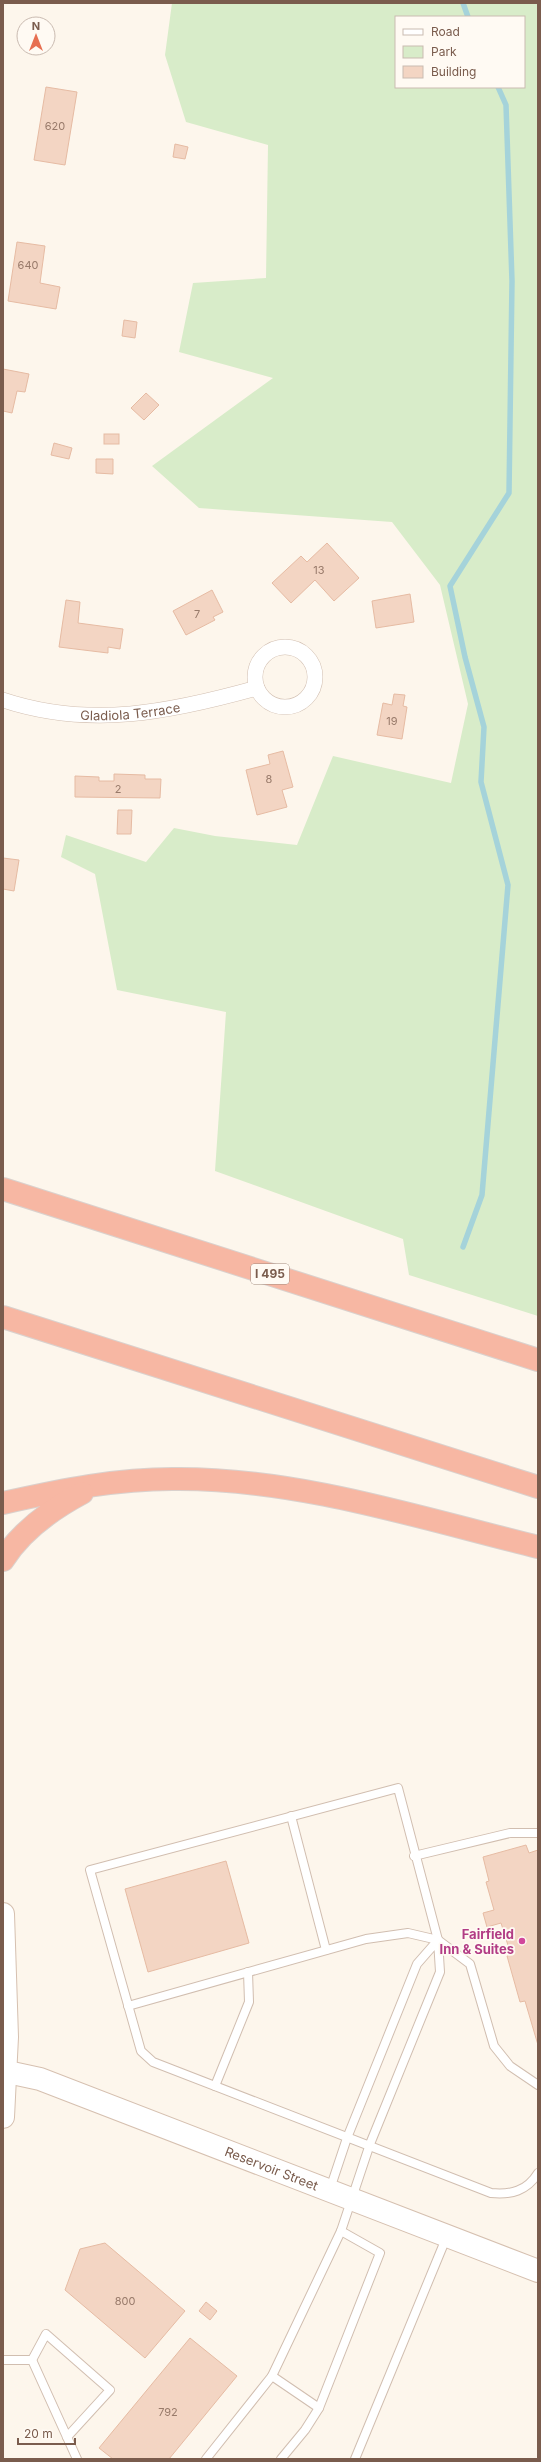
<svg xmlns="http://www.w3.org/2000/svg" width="541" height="2462" font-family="Inter,sans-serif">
<rect width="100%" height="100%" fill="#fdf6ec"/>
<!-- green -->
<path fill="#d8ecc9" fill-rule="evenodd" d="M172,3H538V1316L409,1275L403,1239L215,1171L226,1012L117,990L95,874L61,857L66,835L146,862L174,828L215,836L297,845L333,756L451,783L468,704L440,585L392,522L199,508L152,466L273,378L179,352L193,283L266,278L268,145L186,122L165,55ZM396,17H524V87H396Z"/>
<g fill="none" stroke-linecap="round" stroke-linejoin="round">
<!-- stream -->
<g stroke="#a5d3da" stroke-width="5.5">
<polyline points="463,3 468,17"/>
<polyline points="463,1247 482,1195 508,885 481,782 484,727 465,657 450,586 509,493 512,281 506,105 498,87"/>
</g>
</g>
<!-- building -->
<g fill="#f3d5c3" stroke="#e6bba3">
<polygon points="46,87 77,92 65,165 34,160"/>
<polygon points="175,144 188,147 185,159 173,157"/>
<polygon points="17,242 45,246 40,283 60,287 56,309 8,301"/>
<polygon points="124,320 137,322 135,338 122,336"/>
<polygon points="3,369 29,374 25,392 17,391 12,413 3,411"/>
<polygon points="146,393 159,405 144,420 131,408"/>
<rect x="104" y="434" width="15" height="10"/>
<polygon points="54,443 72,448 69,459 51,455"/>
<polygon points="96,459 113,459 113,474 96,473"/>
<polygon points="327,543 359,578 334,601 315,580 291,603 272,583 301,556 307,562"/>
<polygon points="212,590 223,612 213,617 215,620 186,635 173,611"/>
<polygon points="410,594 414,622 376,628 372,601"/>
<polygon points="66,600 80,602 78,623 123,629 120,649 108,647 108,653 59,647"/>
<polygon points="394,694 405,695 403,706 407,707 402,739 377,735 383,703 392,705"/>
<polygon points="283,751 293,787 282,790 287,807 257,815 246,770 270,764 268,755"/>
<polygon points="114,774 145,775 145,779 161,779 160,798 75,797 75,776 99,777 99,781 114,781"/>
<polygon points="118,810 132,810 131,834 117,834"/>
<polygon points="3,858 19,860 14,891 3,889"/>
<polygon points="526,1845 529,1853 538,1850 538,2045 525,2001 520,2002 507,1956 511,1955 501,1923 487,1927 483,1913 494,1910 486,1882 489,1881 483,1857"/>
<polygon points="226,1861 249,1943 148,1972 125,1889"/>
<polygon points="105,2243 185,2311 145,2358 65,2290 80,2249"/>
<polygon points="206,2302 217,2311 210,2320 199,2311"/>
<polygon points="190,2338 237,2376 169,2459 113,2459 99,2448"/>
</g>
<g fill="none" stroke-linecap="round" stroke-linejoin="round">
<defs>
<g id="lane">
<polyline points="291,1816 326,1950"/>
<polyline points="414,1856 510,1833 538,1833"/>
<path d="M438,1940L398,1788L90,1870L141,2051L153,2062L491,2193C511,2195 527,2191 538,2173"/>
<polyline points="128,2006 366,1939 408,1933 438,1940 470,1964 494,2046 510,2066 538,2085"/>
<polyline points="215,2086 249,2002 248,1972"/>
<polyline points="3,2360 32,2360 77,2459"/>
<polyline points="32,2360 46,2334 110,2390 67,2437"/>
<polyline points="272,2376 319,2408"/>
<polyline points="206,2459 272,2376 341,2231"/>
<polyline points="281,2459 305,2430 319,2408 380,2253 341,2231 370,2144 440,1972 438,1940 417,1964 347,2138 330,2189"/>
<polyline points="355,2459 447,2236"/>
</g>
<g id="street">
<circle cx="285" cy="677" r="30"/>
<path id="s1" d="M3,700C90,729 171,712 257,688"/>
</g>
<g id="secondary">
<polyline points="3,1914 7,2037 3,2117"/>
<path id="s2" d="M3,2071L40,2079L538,2271"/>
</g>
<g id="highway">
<polyline points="3,1189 538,1360"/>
<polyline points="3,1317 538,1487"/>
<path d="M3,1503C61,1490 119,1478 179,1479C301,1479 420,1518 538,1547"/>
<path d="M3,1560C22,1530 52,1509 82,1493"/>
</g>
</defs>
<!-- lane casing -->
<use href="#lane" stroke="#d1beb0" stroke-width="10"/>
<!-- street casing -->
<use href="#street" stroke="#d1beb0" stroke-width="16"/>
<!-- secondary casing -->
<use href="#secondary" stroke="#d6c0b0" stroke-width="24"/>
<!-- highway casing -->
<use href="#highway" stroke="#dad1cd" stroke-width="24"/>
<!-- lane -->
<use href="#lane" stroke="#fff" stroke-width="8"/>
<!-- street -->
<use href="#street" stroke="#fff" stroke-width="15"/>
<!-- secondary -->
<use href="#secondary" stroke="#fff" stroke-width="22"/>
<!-- highway -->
<use href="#highway" stroke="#f7b7a3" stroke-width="22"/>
</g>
<!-- markers -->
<circle fill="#d1479c" stroke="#fffaf3" stroke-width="1.5" cx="522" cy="1941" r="4"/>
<g text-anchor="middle" stroke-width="3.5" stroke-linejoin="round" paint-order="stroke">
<!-- number labels -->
<g font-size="11" fill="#987a6a">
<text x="55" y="130">620</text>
<text x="28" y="269">640</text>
<text x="319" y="574">13</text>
<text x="197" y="618">7</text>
<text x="392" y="725">19</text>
<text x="269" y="783">8</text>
<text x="118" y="793">2</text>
<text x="125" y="2305">800</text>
<text x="168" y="2416">792</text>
</g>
<!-- shield labels -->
<rect fill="#fffaf3" stroke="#a28b7f" stroke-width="1" x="251" y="1264" width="38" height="20" rx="3"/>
<g font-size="12" font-weight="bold" fill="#7a5c4d">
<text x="270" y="1278">I 495</text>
</g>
<!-- street labels -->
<g font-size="13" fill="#7a5c4d" stroke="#fffaf3">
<text dy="5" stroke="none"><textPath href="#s1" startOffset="129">Gladiola Terrace</textPath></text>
<text dy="5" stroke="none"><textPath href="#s2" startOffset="286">Reservoir Street</textPath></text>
</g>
<!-- hotel labels -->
<g font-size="13" font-weight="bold" fill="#b23c85" stroke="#fffaf3" text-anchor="end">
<text x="514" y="1939">Fairfield<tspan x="514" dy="15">Inn &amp; Suites</tspan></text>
</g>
</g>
<!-- border -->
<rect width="541" height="2462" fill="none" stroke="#7a5c4d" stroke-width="8"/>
<!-- legend -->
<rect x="395" y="16" width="130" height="72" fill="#fffaf3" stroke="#cabbb1"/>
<rect x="403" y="29" width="20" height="6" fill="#ffffff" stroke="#cabbb1"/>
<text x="431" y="36" font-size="12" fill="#7a5c4d">Road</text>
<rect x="403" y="46" width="20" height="12" fill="#d8ecc9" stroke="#cabbb1"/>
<text x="431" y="56" font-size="12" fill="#7a5c4d">Park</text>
<rect x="403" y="66" width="20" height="12" fill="#f3d5c3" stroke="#cabbb1"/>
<text x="431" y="76" font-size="12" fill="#7a5c4d">Building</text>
<!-- north arrow -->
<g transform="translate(36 36)"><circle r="19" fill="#fffaf3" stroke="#cabbb1"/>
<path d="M0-3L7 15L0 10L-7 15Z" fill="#e76f51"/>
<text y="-6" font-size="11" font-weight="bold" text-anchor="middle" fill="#7a5c4d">N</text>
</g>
<!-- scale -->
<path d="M18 2438v6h57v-6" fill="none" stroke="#7a5c4d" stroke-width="2"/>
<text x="24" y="2438" font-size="12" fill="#7a5c4d" stroke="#fffaf3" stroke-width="3" paint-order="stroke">20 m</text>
</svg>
